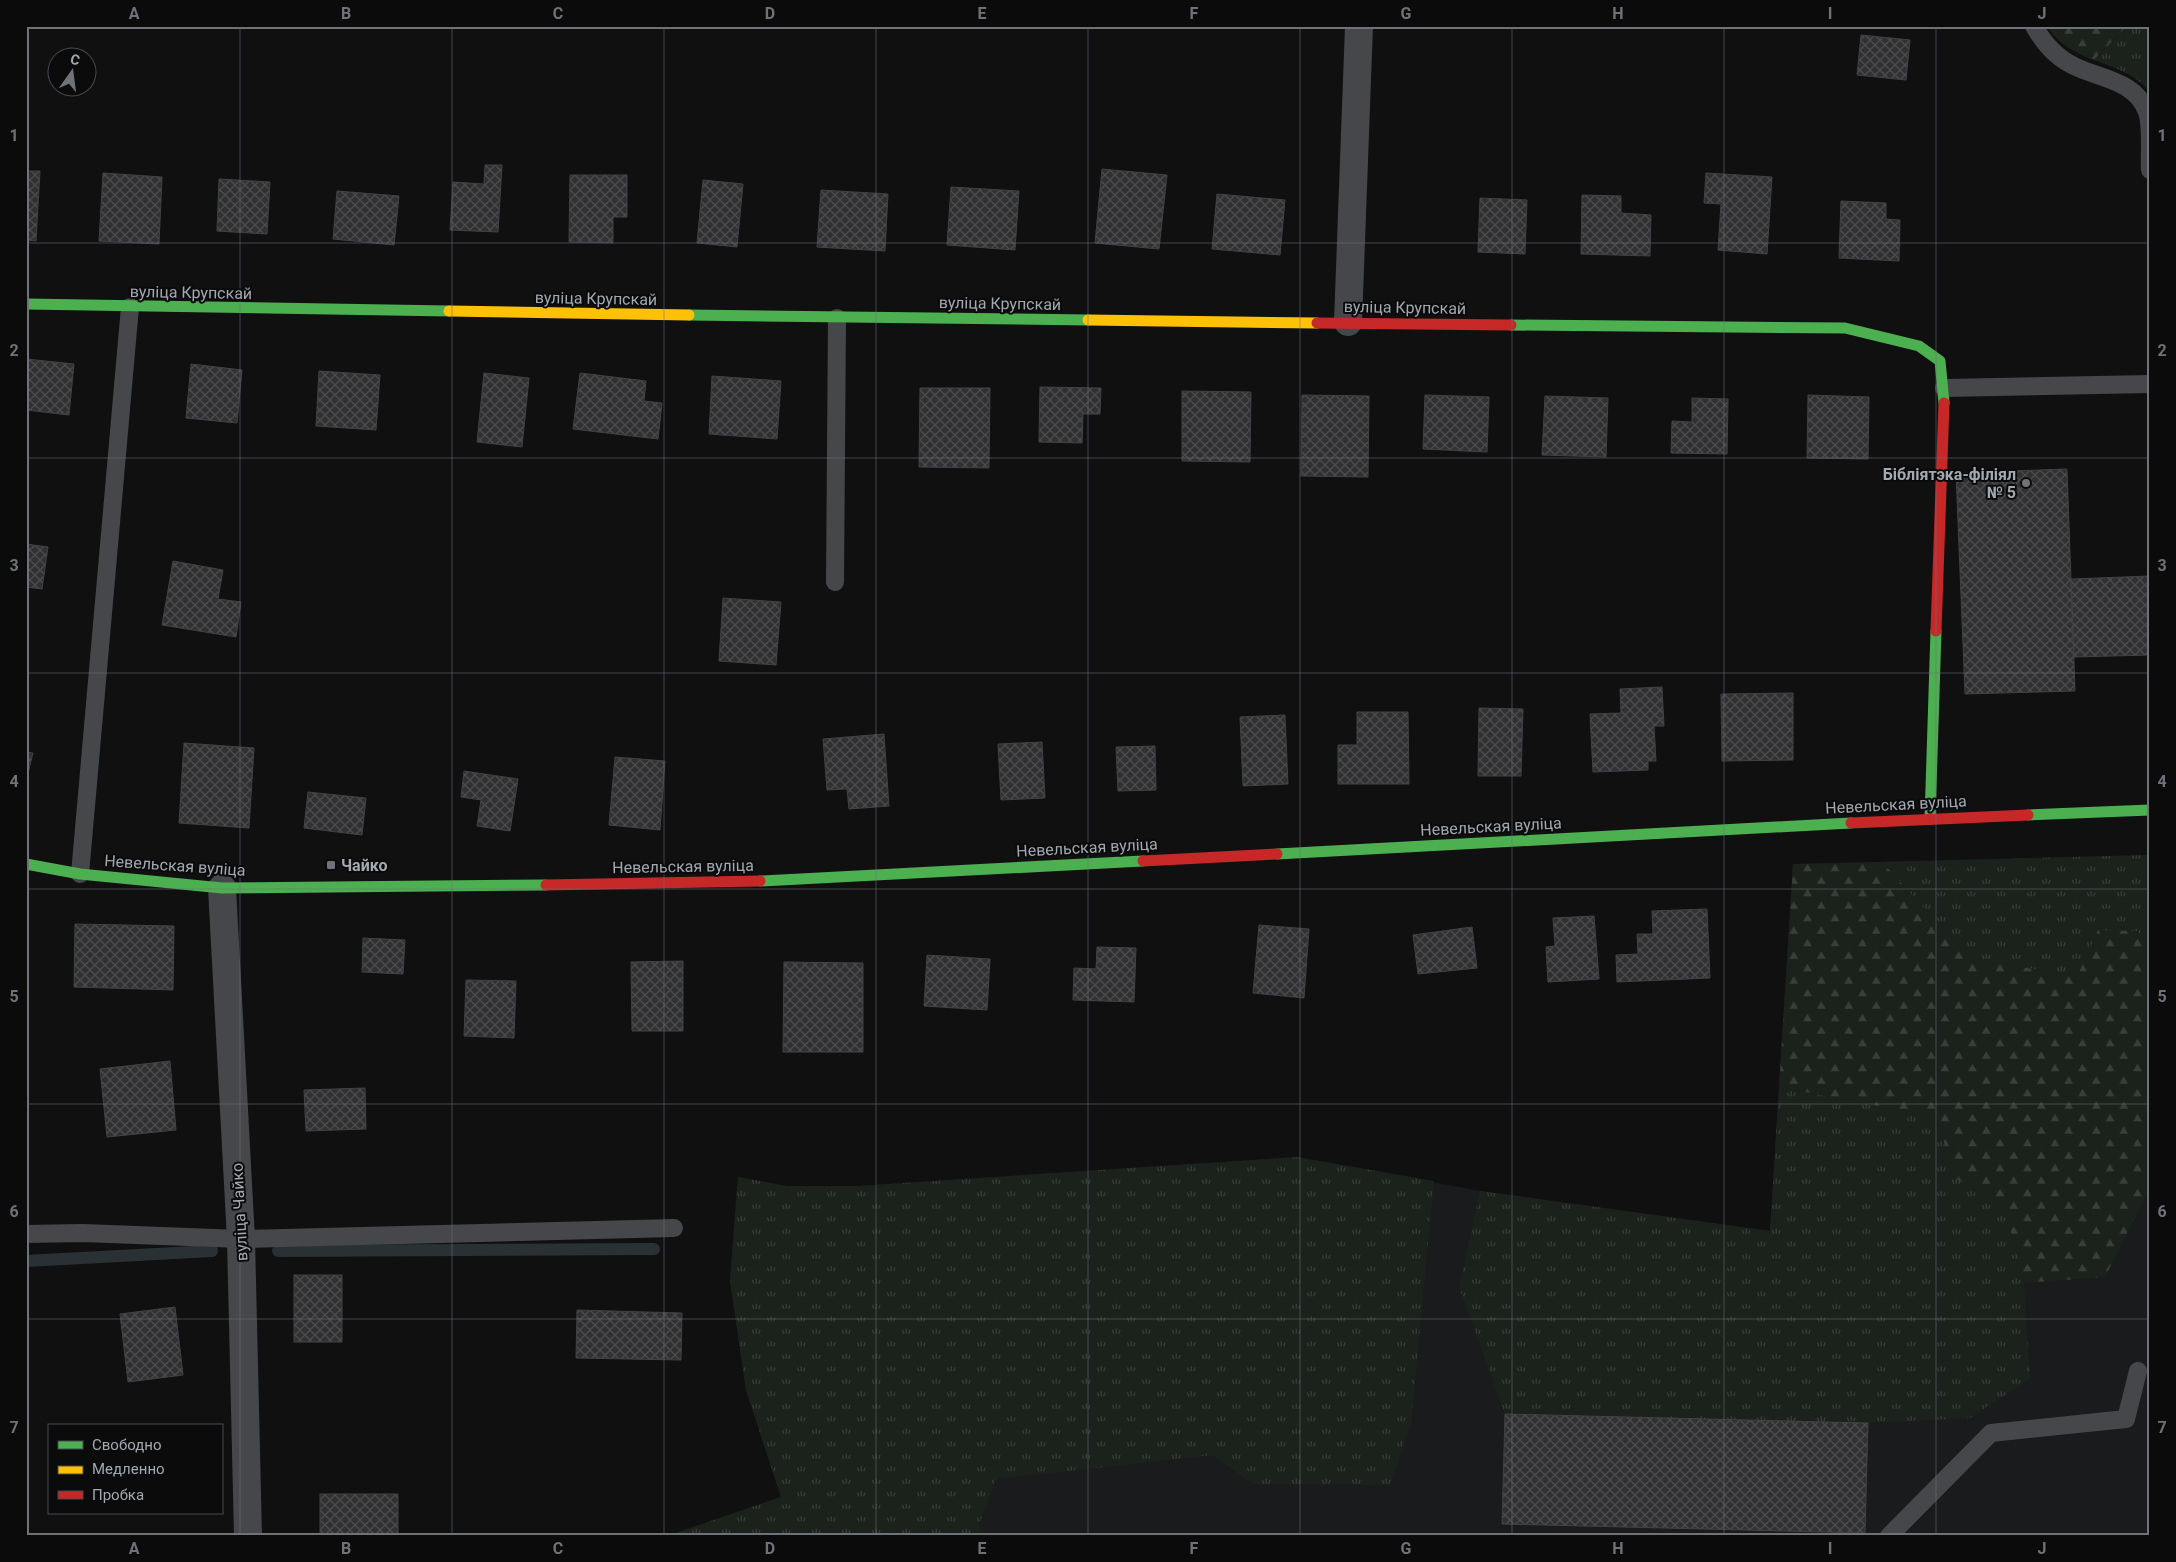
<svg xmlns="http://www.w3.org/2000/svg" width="2176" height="1562" font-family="Roboto,sans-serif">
<defs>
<pattern id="grass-tufts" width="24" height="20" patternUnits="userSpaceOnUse" patternTransform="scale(1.25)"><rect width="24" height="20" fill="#1b211b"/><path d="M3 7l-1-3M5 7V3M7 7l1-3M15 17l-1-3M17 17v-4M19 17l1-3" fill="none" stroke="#393e3a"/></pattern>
<pattern id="forest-firs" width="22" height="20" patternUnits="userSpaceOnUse" patternTransform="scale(1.25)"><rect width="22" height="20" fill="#1b211b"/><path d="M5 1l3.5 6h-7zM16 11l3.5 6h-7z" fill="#393e3a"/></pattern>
<pattern id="building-cross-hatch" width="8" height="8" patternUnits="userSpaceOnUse" patternTransform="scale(1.25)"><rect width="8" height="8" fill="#313133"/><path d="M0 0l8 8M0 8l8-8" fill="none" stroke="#4c4c4e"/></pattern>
</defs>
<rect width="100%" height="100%" fill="#101011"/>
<!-- built -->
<polygon fill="#1a1b1c" points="2150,855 2150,1536 667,1536 781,1497 746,1390 730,1281 738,1177 787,1186 858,1186 1297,1157 1480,1191 1770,1231 1793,864"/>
<!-- grass -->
<g fill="url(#grass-tufts)">
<path d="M2127,26H2150V93C2138,75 2113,67 2094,60Z"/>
<polygon points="2150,855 2150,945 2137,931 2077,977 1970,958 1882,862"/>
<polygon points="1779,1087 1936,1117 1956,1179 2004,1205 2024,1283 2030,1379 1970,1418 1868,1423 1505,1414 1459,1287 1480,1191 1770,1231"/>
<polygon points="1297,1157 1434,1181 1411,1423 1390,1485 1253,1484 1212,1455 996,1479 979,1525 982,1536 667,1536 781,1497 746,1390 730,1281 738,1177 787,1186 858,1186"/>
</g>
<!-- forest -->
<g fill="url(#forest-firs)">
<path d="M2047,26H2127L2094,60C2076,54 2057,43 2047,26Z"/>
<polygon points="1882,862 1970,958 2077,977 2098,930 2137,931 2150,945 2150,1188 2105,1277 2024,1283 2004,1205 1956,1179 1936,1117 1779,1087 1793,864"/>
</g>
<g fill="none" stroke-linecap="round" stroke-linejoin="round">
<!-- stream -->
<g stroke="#293135" stroke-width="12">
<polyline points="278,1251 654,1249"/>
<polyline points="26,1261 212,1251"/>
</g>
</g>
<!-- building -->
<g fill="url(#building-cross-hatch)" stroke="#404244">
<polygon points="1861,35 1910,40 1906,80 1857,75"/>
<polygon points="485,165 502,165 498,232 450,230 453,182 484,184"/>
<polygon points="1102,169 1167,175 1159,249 1095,243"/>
<polygon points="26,171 40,171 36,241 26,240"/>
<polygon points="103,173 162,177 159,244 99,241"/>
<polygon points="1706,173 1772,177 1767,254 1718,250 1721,204 1704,203"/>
<polygon points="570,175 627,175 627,217 613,217 613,243 569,242"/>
<polygon points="219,179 270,182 267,234 217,231"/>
<polygon points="703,180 743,184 737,247 697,243"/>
<polygon points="951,187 1019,191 1015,250 947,245"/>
<polygon points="821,190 888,194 885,251 817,247"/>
<polygon points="337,191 399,196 394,245 333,239"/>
<polygon points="1217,194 1285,200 1280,255 1212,249"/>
<polygon points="1582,195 1621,196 1621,213 1651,215 1650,256 1581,254"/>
<polygon points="1480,198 1527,200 1525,254 1478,252"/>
<polygon points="1841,201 1886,203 1886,219 1900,220 1899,261 1839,258"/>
<polygon points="26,359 74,364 69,415 26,410"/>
<polygon points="191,364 242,370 237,423 186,418"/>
<polygon points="319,371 380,375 376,430 316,426"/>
<polygon points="484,373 529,378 522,447 477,442"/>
<polygon points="580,373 646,381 644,401 662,403 658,439 573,429"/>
<polygon points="712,376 781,381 777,439 709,434"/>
<polygon points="1040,387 1101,388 1100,414 1083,414 1082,443 1039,442"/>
<polygon points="920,388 990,388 989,468 919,467"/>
<polygon points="1182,391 1251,392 1250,462 1182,461"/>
<polygon points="1302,395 1369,396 1368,477 1301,476"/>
<polygon points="1425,395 1489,397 1487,452 1423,449"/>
<polygon points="1808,395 1869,397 1868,459 1807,458"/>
<polygon points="1545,396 1608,398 1606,457 1542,455"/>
<polygon points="1692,398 1728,399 1727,454 1671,453 1672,421 1692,422"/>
<polygon points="2067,469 2075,691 1965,694 1956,473"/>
<polygon points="26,544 48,547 42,589 26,587"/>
<polygon points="173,561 223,570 218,599 241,602 236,637 162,625"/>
<polygon points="2150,576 2150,655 2074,657 2071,579"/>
<polygon points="723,598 781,602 776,665 719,661"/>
<polygon points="1662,687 1664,726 1654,726 1656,761 1648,761 1648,770 1593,772 1590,714 1621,713 1620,689"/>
<polygon points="1793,693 1793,760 1722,761 1721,694"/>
<polygon points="1479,708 1523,709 1521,776 1478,776"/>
<polygon points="1357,712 1408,712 1409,784 1338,784 1338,745 1357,745"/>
<polygon points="1285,715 1288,784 1243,786 1240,717"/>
<polygon points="884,734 889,806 849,809 847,789 827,790 823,739"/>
<polygon points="1042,742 1045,798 1001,800 998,744"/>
<polygon points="184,743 254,748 249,828 179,823"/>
<polygon points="1155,746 1156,790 1118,791 1116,747"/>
<polygon points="26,752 33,753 26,781"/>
<polygon points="615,757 665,761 660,830 609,825"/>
<polygon points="464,771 518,779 510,831 477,826 481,800 461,797"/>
<polygon points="308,792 366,798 362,835 304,828"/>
<polygon points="1707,909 1710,978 1617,982 1616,955 1638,954 1637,934 1653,934 1652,911"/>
<polygon points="1594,916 1599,979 1548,982 1546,947 1555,946 1553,918"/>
<polygon points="75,924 174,926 173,990 74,987"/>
<polygon points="1259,925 1309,929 1304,998 1253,993"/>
<polygon points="1472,927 1477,968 1418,974 1413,935"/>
<polygon points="363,938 405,940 403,974 362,972"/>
<polygon points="1097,947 1136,948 1134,1002 1073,1000 1074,968 1096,969"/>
<polygon points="927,955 990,959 987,1010 924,1006"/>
<polygon points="683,961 683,1031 632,1031 631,962"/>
<polygon points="784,962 863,963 863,1052 783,1052"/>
<polygon points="466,980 516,981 514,1038 464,1036"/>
<polygon points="170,1061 176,1130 107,1137 100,1069"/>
<polygon points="365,1088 366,1129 306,1131 304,1090"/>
<rect x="294" y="1275" width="48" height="67"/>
<polygon points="175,1307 183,1375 128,1382 120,1314"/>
<polygon points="577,1310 682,1313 681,1360 576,1358"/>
<polygon points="1505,1414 1868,1423 1865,1533 1502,1524"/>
<rect x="320" y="1494" width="78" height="42"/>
</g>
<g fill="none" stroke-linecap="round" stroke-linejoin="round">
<!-- lane -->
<g stroke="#45474a" stroke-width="18">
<path d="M2034,26C2043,42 2057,58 2074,66C2100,79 2135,80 2147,112C2152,125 2149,155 2150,170"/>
<polyline points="1944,388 2150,384"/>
<polyline points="835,582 837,318"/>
<polyline points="80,874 130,307"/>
<polyline points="26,1234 83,1233 241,1239 674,1228"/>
<polyline points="1889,1536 1991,1433 2126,1419 2138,1371"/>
</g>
<!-- street -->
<g stroke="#45474a" stroke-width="28">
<polyline points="1348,322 1359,26"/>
<polyline points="222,888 241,1239 248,1536"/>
</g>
<!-- fast -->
<g stroke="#4caf50" stroke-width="11">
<polyline points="26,304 449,311"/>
<polyline points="689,315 1088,320"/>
<polyline points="1511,325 1845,328 1919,346 1940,361 1944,403"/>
<polyline points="2028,815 2150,810"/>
<polyline points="1930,819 1936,631"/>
<polyline points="1277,854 1851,823"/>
<polyline points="26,864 80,874 222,888 546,885"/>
<polyline points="760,881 1143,861"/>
</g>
<!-- slow -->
<g stroke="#ffc107" stroke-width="11">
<polyline points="449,311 689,315"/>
<polyline points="1088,320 1317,323"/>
</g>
<!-- jam -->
<g stroke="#c62828" stroke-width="11">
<polyline points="1317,323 1511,325"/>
<polyline points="1936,631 1944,403"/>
<polyline points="1851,823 2028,815"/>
<polyline points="1143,861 1277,854"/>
<polyline points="546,885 760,881"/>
</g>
</g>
<!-- grid -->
<path fill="none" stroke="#6f7379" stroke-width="1" stroke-opacity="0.55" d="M240,26V1536M452,26V1536M664,26V1536M876,26V1536M1088,26V1536M1300,26V1536M1512,26V1536M1724,26V1536M1936,26V1536M26,243H2150M26,458H2150M26,673H2150M26,889H2150M26,1104H2150M26,1319H2150"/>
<!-- markers -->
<g fill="#6f7379" stroke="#0b0b0c" stroke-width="2">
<circle cx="2026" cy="483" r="5"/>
<rect x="326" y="860" width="10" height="10" rx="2.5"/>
</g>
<g text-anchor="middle" stroke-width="4" stroke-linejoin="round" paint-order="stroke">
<!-- street labels -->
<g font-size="16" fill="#a2a9b1" stroke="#0b0b0c">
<text transform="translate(191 292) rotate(1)" y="6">вуліца Крупскай</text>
<text transform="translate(596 298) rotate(1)" y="6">вуліца Крупскай</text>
<text transform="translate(1000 303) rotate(1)" y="6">вуліца Крупскай</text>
<text transform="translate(1405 307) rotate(1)" y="6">вуліца Крупскай</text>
<text transform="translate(1896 804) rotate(-3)" y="6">Невельская вуліца</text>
<text transform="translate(1491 826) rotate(-3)" y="6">Невельская вуліца</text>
<text transform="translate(1087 847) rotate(-3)" y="6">Невельская вуліца</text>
<text transform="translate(175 865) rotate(4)" y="6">Невельская вуліца</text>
<text transform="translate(683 866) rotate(-1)" y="6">Невельская вуліца</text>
<text transform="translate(239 1212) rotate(-93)" y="6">вуліца Чайко</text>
</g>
<!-- poi labels -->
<g font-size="16" font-weight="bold" fill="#a2a9b1" stroke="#0b0b0c" text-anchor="end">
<text x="2016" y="480">Бібліятэка-філіял<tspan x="2016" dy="18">№ 5</tspan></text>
<text x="341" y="871" text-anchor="start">Чайко</text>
</g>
</g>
<!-- border -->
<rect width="2176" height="1562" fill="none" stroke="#0b0b0c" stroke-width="55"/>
<!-- legend -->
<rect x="48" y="1424" width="175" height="90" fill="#0b0b0c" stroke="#474a4e"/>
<rect x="58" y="1441" width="25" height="8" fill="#4caf50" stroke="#474a4e"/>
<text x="92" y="1450" font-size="15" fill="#a2a9b1">Свободно</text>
<rect x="58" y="1466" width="25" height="8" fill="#ffc107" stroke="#474a4e"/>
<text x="92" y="1474" font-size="15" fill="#a2a9b1">Медленно</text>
<rect x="58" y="1491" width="25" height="8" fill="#c62828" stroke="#474a4e"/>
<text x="92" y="1500" font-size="15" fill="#a2a9b1">Пробка</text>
<!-- north arrow -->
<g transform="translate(72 72) rotate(14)"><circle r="24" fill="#0b0b0c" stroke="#474a4e"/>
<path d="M0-4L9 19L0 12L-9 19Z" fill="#6f7379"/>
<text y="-8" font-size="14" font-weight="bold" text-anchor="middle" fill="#a2a9b1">С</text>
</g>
<rect x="28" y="28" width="2120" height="1506" fill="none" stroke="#6f7379" stroke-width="2"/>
<g font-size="16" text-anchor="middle" font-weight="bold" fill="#6f7379">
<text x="134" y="19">A</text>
<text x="346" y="19">B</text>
<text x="558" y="19">C</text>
<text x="770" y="19">D</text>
<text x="982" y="19">E</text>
<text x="1194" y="19">F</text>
<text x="1406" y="19">G</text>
<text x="1618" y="19">H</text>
<text x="1830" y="19">I</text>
<text x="2042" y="19">J</text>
<text x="14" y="141">1</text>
<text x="2162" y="141">1</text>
<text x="14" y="356">2</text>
<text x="2162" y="356">2</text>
<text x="14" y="571">3</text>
<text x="2162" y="571">3</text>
<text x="14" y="787">4</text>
<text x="2162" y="787">4</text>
<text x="14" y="1002">5</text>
<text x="2162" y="1002">5</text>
<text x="14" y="1217">6</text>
<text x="2162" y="1217">6</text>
<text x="14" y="1433">7</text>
<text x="2162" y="1433">7</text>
<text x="134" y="1554">A</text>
<text x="346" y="1554">B</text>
<text x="558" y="1554">C</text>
<text x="770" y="1554">D</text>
<text x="982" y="1554">E</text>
<text x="1194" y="1554">F</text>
<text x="1406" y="1554">G</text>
<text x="1618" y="1554">H</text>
<text x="1830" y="1554">I</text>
<text x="2042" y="1554">J</text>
</g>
</svg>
